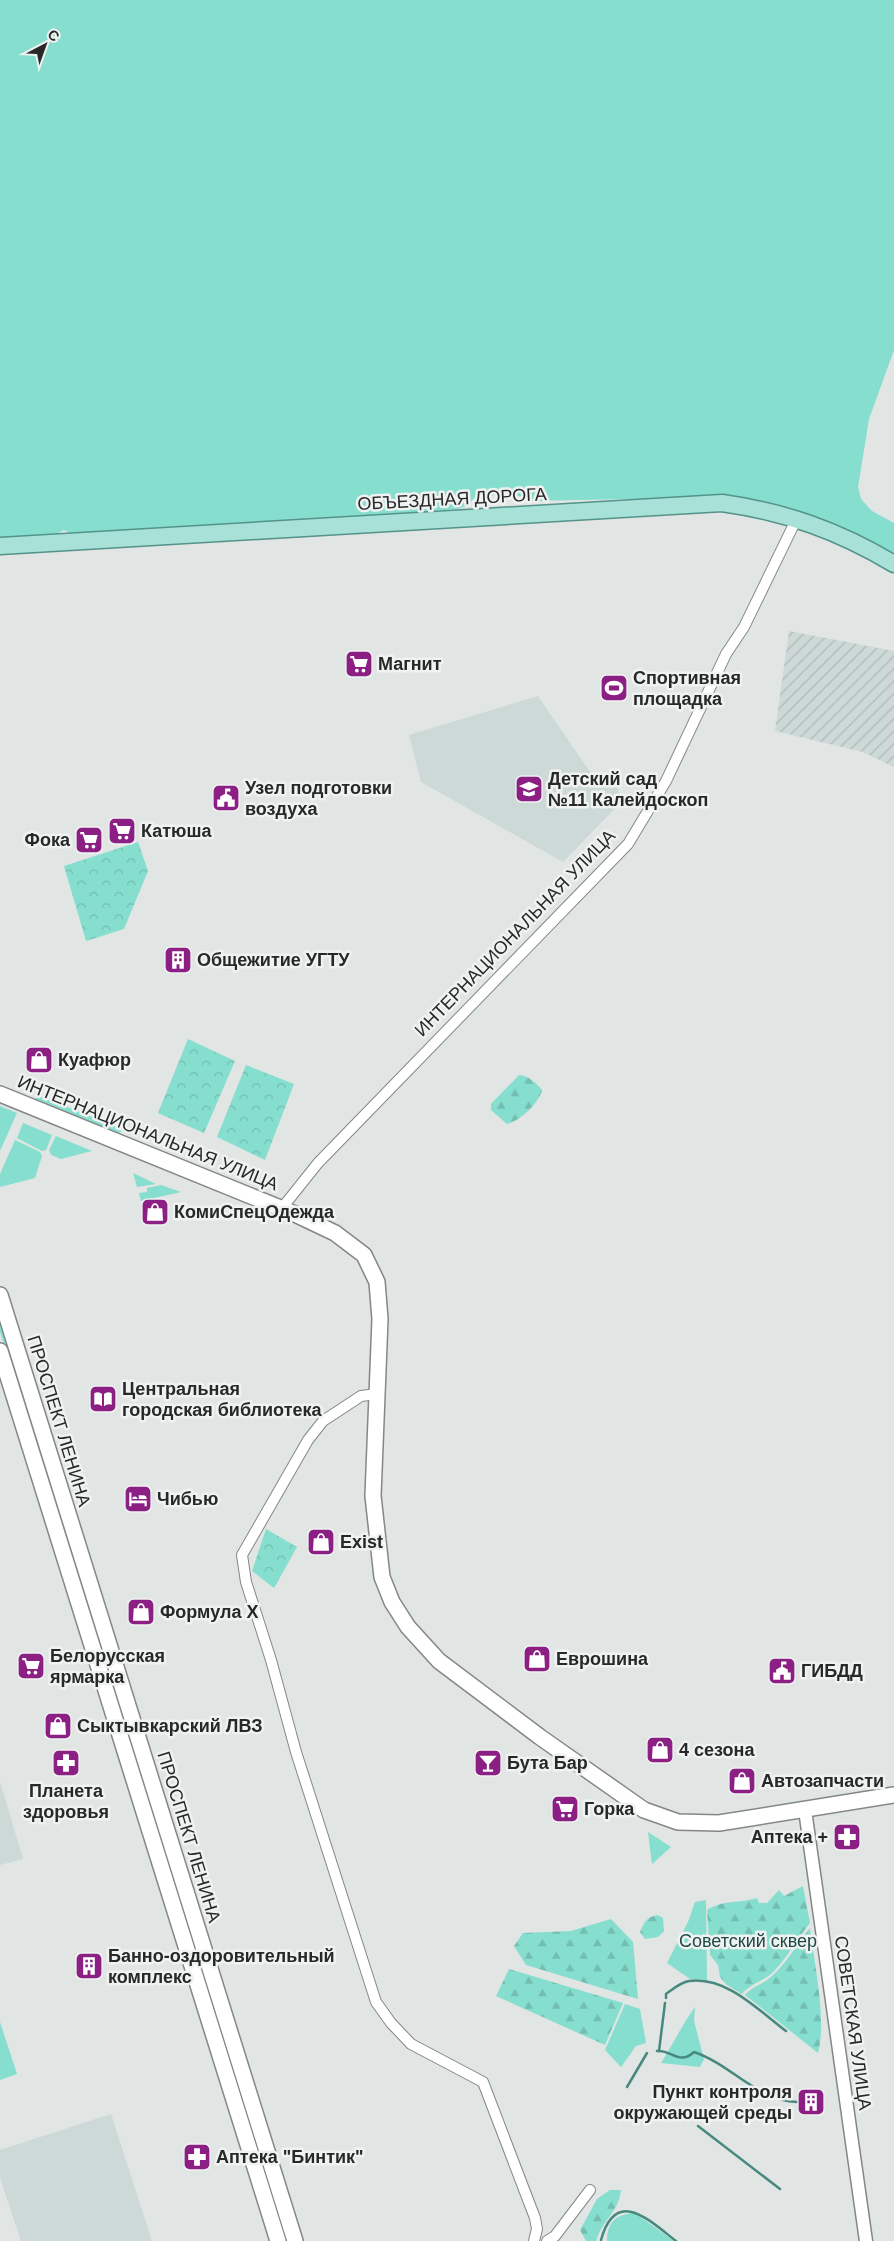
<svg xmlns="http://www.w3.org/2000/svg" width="894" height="2241" font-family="Arial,sans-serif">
<defs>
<pattern id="industrial-furrows" width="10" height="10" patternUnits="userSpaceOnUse" patternTransform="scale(1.25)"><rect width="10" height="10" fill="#cdd9d6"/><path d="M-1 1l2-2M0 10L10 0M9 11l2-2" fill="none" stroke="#b0bab8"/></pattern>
<pattern id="forest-firs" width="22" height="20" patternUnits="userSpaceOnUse" patternTransform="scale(1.25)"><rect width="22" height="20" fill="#85dece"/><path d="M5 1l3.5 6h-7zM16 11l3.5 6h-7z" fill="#73beb1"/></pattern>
<pattern id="park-crowns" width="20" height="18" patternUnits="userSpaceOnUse" patternTransform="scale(1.25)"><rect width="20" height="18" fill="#85dece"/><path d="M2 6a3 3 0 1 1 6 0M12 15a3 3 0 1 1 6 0" fill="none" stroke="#73beb1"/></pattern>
</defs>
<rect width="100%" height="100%" fill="#e1e5e4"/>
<!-- built -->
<g fill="#cdd9d6">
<polygon points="538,696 588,769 598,780 611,776 623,800 563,862 421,782 409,735"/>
<polygon points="0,1782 23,1859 0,1865"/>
<polygon points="111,2114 152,2241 21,2241 0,2178 0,2150"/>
</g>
<!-- industrial -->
<polygon fill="url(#industrial-furrows)" points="789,631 894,651 894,767 863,752 775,731"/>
<!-- grass -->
<g fill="#85dece">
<path d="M0,0H894V350L869,419L858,487L861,499L872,511L894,523V556L837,525L791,509L761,505L715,500L627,499L533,501C514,492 497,495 476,496L468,505L458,509L75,536L64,530L55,535L0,541Z"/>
<polygon points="37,1095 120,1128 121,1131 118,1134 35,1101"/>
<polygon points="0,1106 17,1113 0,1151"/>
<polygon points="23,1123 52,1135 46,1150 42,1151 17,1138"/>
<polygon points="56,1136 92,1151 61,1159 51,1155 49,1150"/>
<polygon points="15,1140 40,1152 42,1156 35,1178 0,1187 0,1174"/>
<polygon points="133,1173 156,1184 137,1187"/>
<polygon points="161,1185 181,1192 141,1201 139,1193 147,1192 147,1188"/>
<polygon points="0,1315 71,1539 69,1541 66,1541 0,1332"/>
<polygon points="78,1570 141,1766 137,1767 76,1573"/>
<polygon points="145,1775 168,1853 163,1854 140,1777"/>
<polygon points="648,1832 671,1847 652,1864"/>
<polygon points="173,1864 194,1932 189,1933 168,1866"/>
<polygon points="706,1900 707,1980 690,1979 667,1963 688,1922 695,1902"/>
<polygon points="625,2004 640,2009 646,2043 636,2046 621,2067 605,2050"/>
<path d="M695,2007L694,2021L704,2059L700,2067L661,2063C673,2044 682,2025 695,2007Z"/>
<polygon points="0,2022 17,2074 0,2080"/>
<polygon points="229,2050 255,2132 250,2134 224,2052"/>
<polygon points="258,2141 289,2241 283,2241 252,2143"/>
<path d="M635,2213L674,2241H607C607,2221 617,2214 635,2213Z"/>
</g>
<!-- forest -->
<g fill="url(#forest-firs)">
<path d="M519,1075C529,1076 535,1082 542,1090C539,1103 520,1121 507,1124L491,1110V1104Z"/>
<path d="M803,1886L810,1923C797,1939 786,1960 771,1974C761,1982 750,1984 742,1994L727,1985L720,1977L718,1965L710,1955L707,1910C725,1899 738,1904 757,1898L759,1903H767L779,1890L784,1896Z"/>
<path d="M657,1915L663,1918L664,1931L658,1937L645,1939L640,1932C644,1922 647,1917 657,1915Z"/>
<polygon points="611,1919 633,1942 638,1999 526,1965 514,1946 523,1933 571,1931"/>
<path d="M810,1928C814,1963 827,2019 818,2053L745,1995C753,1986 762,1985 771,1977C786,1964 797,1944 810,1928Z"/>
<polygon points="509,1969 623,2003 605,2045 496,1996"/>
<path d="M610,2190H621C619,2211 602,2221 596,2241H586L580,2230L597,2199Z"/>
</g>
<!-- park -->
<g fill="url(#park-crowns)">
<polygon points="138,842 148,871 124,929 86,941 64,866"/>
<polygon points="188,1039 235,1061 204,1133 158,1113"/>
<polygon points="246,1065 294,1084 265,1160 217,1137"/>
<polygon points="266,1529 297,1547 274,1588 252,1571"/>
</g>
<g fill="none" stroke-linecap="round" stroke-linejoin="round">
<!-- stream -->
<g stroke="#47897f" stroke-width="2.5">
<path d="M666,1998V1994C673,1989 681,1982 689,1981C727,1976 759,2011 786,2031"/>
<path d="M657,2051C671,2049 679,2066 694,2052C732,2065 756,2100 797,2102"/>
<polyline points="659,2051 665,2003"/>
<polyline points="627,2087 647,2053"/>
<polyline points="698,2126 780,2189"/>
<path d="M601,2240C616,2186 650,2221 676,2241"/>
</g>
<defs>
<g id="minor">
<polyline points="282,1208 318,1163 628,844 666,781 726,654 744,627 797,518"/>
<polyline points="377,1394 361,1396 323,1421 308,1440 242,1555 246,1582 271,1660 296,1752 376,2002 391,2023 411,2044 483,2082 535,2218 537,2229 534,2241"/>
<polyline points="547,2241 555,2236 590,2190"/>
</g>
<polyline id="tertiary" points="805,1810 866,2241"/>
<g id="secondary">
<polyline points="0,1094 295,1214 335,1233 364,1255 377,1282 380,1319 373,1496 382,1577 392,1602 408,1627 439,1661 540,1737 644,1810 678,1822 719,1823 894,1795"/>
<polyline points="0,1295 295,2241"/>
<polyline points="0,1351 278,2241"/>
</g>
<path id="primary" d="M0,546L722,503C786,512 839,531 894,564"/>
</defs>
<!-- minor casing -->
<use href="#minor" stroke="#848787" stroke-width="12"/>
<!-- tertiary casing -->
<use href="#tertiary" stroke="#848787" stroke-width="15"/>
<!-- secondary casing -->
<use href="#secondary" stroke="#848787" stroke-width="18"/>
<!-- primary casing -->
<use href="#primary" stroke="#549389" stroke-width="19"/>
<!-- minor -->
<use href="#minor" stroke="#fff" stroke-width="10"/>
<!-- tertiary -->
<use href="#tertiary" stroke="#fff" stroke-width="12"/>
<!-- secondary -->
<use href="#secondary" stroke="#fff" stroke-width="15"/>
<!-- primary -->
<use href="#primary" stroke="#a7e1d7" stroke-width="16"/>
</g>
<!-- icons -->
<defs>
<symbol id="supermarket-square" viewBox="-11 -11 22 22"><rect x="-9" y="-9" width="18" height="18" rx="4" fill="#8c1f83" stroke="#eff2f1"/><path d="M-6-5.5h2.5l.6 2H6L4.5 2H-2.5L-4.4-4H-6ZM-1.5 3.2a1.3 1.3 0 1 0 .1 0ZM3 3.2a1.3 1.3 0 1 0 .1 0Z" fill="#fff"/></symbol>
<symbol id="stadium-square" viewBox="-11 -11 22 22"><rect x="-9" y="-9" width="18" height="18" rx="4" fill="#8c1f83" stroke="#eff2f1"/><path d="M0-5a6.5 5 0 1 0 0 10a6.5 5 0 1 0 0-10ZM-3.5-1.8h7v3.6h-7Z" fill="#fff"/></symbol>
<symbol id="school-square" viewBox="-11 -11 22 22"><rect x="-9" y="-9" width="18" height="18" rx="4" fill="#8c1f83" stroke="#eff2f1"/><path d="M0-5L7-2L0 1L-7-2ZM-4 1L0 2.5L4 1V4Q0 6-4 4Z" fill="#fff"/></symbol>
<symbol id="civic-square" viewBox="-11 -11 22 22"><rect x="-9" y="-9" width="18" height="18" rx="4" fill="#8c1f83" stroke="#eff2f1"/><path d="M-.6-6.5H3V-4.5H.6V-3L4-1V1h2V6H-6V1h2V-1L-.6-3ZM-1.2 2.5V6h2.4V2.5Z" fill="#fff"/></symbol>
<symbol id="building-square" viewBox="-11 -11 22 22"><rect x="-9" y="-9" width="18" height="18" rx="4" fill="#8c1f83" stroke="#eff2f1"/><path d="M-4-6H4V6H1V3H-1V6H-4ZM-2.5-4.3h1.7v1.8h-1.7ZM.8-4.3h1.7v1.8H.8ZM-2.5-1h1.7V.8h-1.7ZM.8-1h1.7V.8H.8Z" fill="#fff"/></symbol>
<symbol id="shop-square" viewBox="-11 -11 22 22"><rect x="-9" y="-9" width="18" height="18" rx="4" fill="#8c1f83" stroke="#eff2f1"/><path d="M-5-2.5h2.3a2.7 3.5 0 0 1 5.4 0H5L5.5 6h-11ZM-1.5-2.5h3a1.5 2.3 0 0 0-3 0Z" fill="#fff"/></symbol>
<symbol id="library-square" viewBox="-11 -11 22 22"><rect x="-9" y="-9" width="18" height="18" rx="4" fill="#8c1f83" stroke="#eff2f1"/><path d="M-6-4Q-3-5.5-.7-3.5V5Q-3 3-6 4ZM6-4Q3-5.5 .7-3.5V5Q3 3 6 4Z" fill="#fff"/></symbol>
<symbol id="hotel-square" viewBox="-11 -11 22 22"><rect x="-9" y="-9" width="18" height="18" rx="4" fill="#8c1f83" stroke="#eff2f1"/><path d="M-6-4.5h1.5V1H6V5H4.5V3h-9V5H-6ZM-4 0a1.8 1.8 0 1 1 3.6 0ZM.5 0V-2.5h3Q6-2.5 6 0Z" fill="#fff"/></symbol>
<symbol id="pharmacy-square" viewBox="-11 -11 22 22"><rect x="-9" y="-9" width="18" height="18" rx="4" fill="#8c1f83" stroke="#eff2f1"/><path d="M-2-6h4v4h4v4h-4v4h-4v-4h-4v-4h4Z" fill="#fff"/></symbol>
<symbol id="bar-square" viewBox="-11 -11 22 22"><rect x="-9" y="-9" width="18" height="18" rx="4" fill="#8c1f83" stroke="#eff2f1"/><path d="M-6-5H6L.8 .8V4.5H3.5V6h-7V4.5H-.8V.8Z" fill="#fff"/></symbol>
</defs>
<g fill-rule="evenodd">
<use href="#supermarket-square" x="343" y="648" width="32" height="32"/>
<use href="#stadium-square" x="598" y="672" width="32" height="32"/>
<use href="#school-square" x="513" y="773" width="32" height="32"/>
<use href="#civic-square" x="210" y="782" width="32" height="32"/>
<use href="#supermarket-square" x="106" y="815" width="32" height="32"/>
<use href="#supermarket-square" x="73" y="824" width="32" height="32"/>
<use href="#building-square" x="162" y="944" width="32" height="32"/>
<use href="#shop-square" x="23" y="1044" width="32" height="32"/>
<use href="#shop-square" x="139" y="1196" width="32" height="32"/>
<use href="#library-square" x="87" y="1383" width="32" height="32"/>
<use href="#hotel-square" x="122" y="1483" width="32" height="32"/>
<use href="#shop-square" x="305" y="1526" width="32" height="32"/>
<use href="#shop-square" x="125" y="1596" width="32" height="32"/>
<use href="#shop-square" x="521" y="1643" width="32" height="32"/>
<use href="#supermarket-square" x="15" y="1650" width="32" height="32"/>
<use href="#civic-square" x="766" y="1655" width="32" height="32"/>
<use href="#shop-square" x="42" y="1710" width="32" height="32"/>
<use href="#shop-square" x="644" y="1734" width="32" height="32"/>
<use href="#pharmacy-square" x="50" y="1747" width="32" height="32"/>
<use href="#bar-square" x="472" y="1747" width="32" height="32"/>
<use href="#shop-square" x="726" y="1765" width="32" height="32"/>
<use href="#supermarket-square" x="549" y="1793" width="32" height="32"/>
<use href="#pharmacy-square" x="831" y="1821" width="32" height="32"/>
<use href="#building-square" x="73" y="1950" width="32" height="32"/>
<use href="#building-square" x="795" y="2086" width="32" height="32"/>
<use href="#pharmacy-square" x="181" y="2141" width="32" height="32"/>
</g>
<g text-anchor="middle" stroke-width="5" stroke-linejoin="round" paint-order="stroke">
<!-- street labels -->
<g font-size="18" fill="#272828" stroke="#eff2f1">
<text transform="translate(452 499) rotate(-3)" y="6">ОБЪЕЗДНАЯ ДОРОГА</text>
<text transform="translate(515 933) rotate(-46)" y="6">ИНТЕРНАЦИОНАЛЬНАЯ УЛИЦА</text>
<text transform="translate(148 1133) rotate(22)" y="6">ИНТЕРНАЦИОНАЛЬНАЯ УЛИЦА</text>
<text transform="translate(59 1421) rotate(73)" y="6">ПРОСПЕКТ ЛЕНИНА</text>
<text transform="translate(189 1837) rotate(73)" y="6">ПРОСПЕКТ ЛЕНИНА</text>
<text transform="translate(853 2023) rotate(82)" y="6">СОВЕТСКАЯ УЛИЦА</text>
</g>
<!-- poi labels -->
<g font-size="18" font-weight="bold" fill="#272828" stroke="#eff2f1" text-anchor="start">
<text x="378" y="670">Магнит</text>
<text x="633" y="684">Спортивная<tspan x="633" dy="21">площадка</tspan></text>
<text x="548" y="785">Детский сад<tspan x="548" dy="21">№11 Калейдоскоп</tspan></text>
<text x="245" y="794">Узел подготовки<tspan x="245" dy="21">воздуха</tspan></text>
<text x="141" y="837">Катюша</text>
<text x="70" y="846" text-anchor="end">Фока</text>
<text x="197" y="966">Общежитие УГТУ</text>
<text x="58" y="1066">Куафюр</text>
<text x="174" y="1218">КомиСпецОдежда</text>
<text x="122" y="1395">Центральная<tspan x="122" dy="21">городская библиотека</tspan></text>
<text x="157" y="1505">Чибью</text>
<text x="340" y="1548">Exist</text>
<text x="160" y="1618">Формула X</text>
<text x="50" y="1662">Белорусская<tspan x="50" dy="21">ярмарка</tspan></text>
<text x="556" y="1665">Еврошина</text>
<text x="801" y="1677">ГИБДД</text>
<text x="77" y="1732">Сыктывкарский ЛВЗ</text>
<text x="679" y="1756">4 сезона</text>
<text x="507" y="1769">Бута Бар</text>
<text x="761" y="1787">Автозапчасти</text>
<text x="66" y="1797" text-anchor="middle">Планета<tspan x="66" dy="21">здоровья</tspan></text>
<text x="584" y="1815">Горка</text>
<text x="828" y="1843" text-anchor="end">Аптека +</text>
<text x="108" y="1962">Банно-оздоровительный<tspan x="108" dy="21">комплекс</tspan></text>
<text x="792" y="2098" text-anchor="end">Пункт контроля<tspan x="792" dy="21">окружающей среды</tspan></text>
<text x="216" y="2163">Аптека "Бинтик"</text>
</g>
<!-- park labels -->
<g font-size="18" fill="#1f4a43" stroke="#eff2f1">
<text x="748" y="1947">Советский сквер</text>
</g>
</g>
<!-- north arrow -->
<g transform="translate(45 45) rotate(41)" stroke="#eff2f1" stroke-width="4" paint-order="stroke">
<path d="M0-4L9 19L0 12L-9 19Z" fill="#272828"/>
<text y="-8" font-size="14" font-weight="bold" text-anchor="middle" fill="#272828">С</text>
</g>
</svg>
